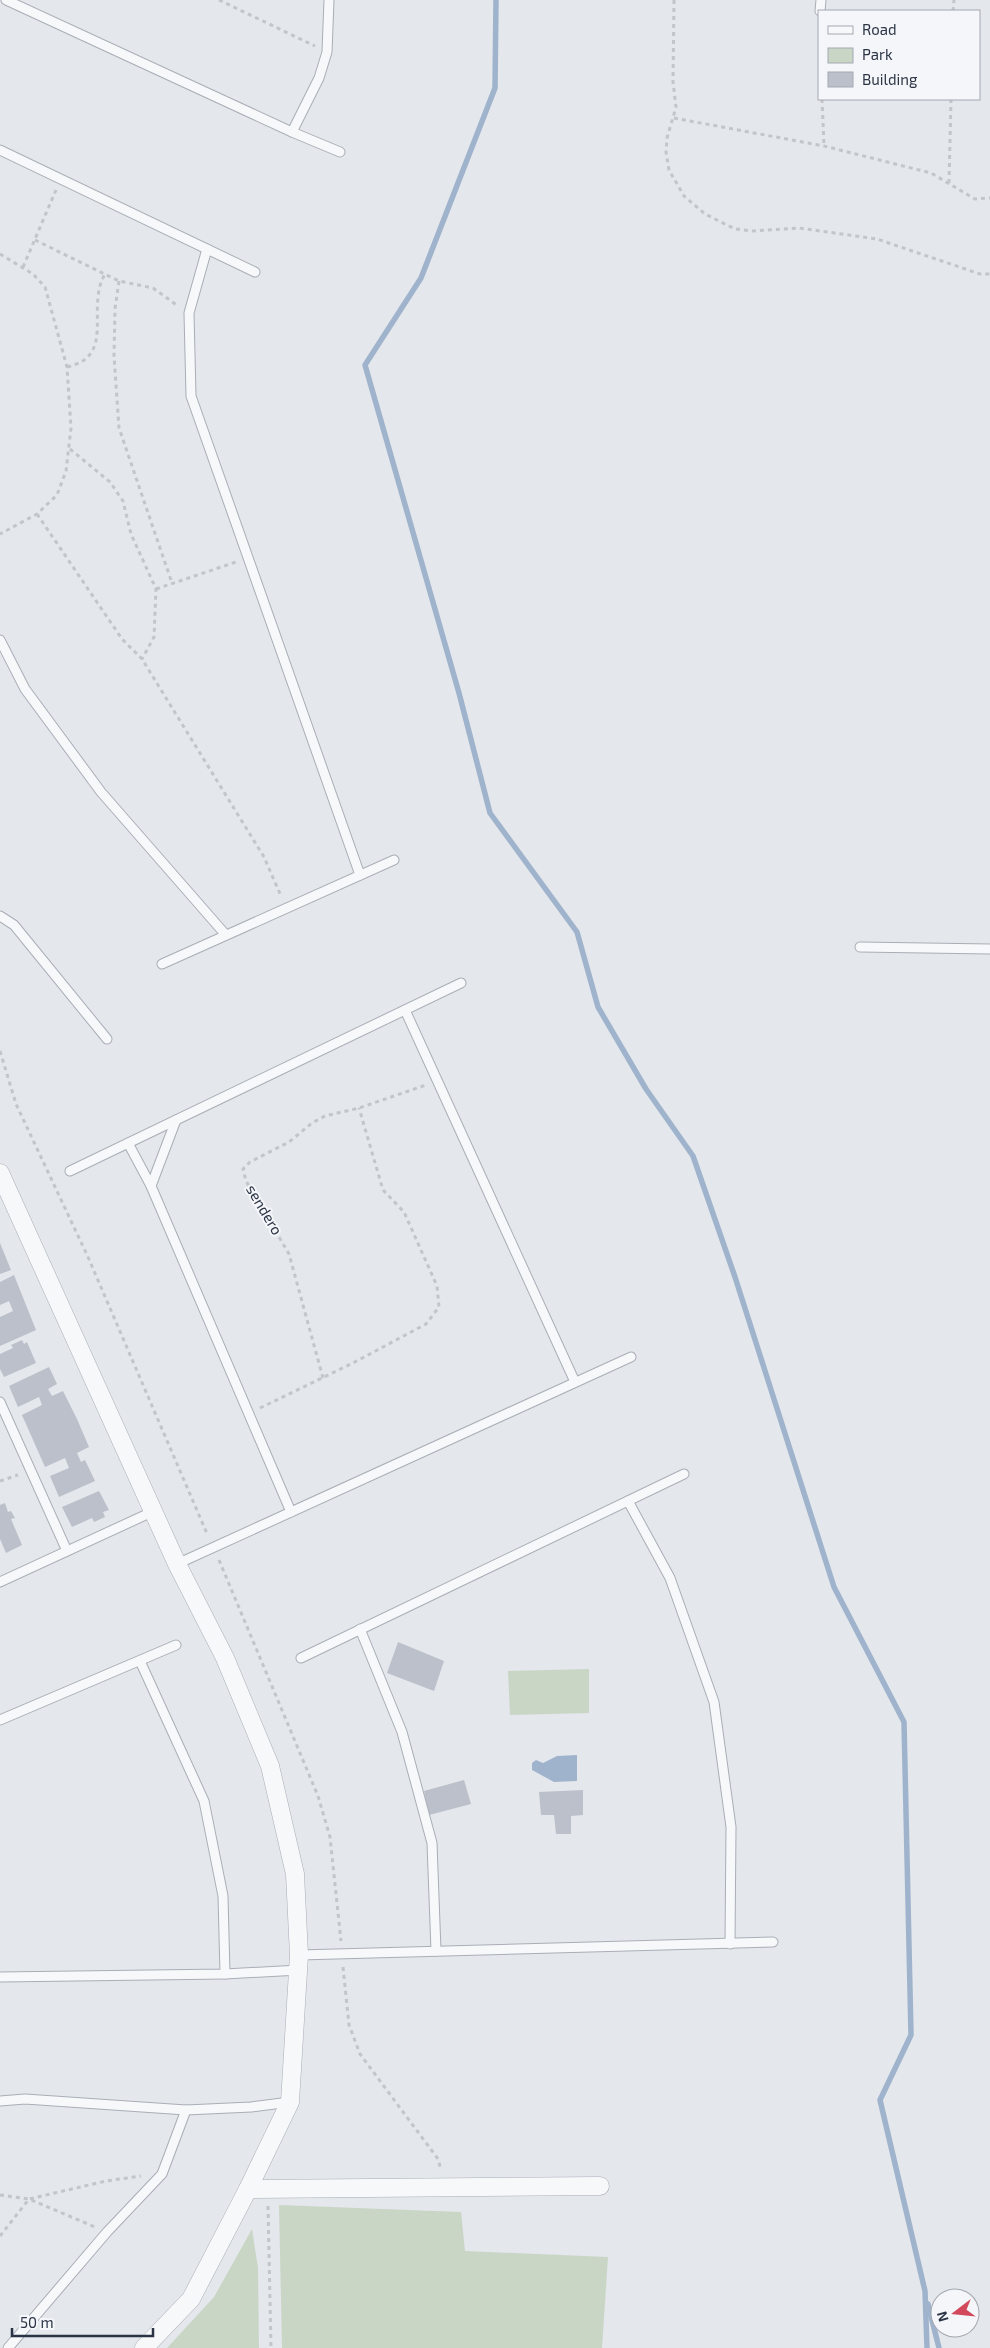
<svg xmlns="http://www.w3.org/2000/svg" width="990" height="2348" font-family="'Exo 2',sans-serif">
<rect width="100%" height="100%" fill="#e4e7ec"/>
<!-- green -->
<g fill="#c9d6c5">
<polygon points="589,1669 589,1713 510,1715 508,1671"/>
<polygon points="279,2205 461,2212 465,2251 608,2257 602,2348 282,2348"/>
<polygon points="252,2229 258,2268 259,2348 167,2348 214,2297"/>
</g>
<!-- water -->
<polygon fill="#9fb4cc" points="577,1755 577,1781 554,1782 532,1770 532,1763 536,1760 543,1763 557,1756"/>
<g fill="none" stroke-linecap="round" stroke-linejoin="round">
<!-- stream -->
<g stroke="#9fb4cc" stroke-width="5.5">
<polyline points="496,0 495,88 421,278 365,365 459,693 490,813 577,932 598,1007 646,1089 693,1156 735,1277 834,1587 904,1722 911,2035 880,2100 925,2291 927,2348"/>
<polyline points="928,2304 939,2348"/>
</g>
</g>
<!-- building -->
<g fill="#bbc0ca">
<polygon points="0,1243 11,1270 0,1274"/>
<polygon points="14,1275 36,1330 0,1346 0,1317 13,1311 9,1301 0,1305 0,1282"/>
<polygon points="22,1340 24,1344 27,1342 36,1363 4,1377 0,1369 0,1354 13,1348 11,1345"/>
<polygon points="49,1367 57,1384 48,1389 52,1396 63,1391 77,1419 89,1447 77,1453 81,1462 85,1460 95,1481 59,1497 50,1476 69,1468 65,1458 45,1467 22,1415 42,1405 39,1397 18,1407 9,1386"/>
<polygon points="99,1491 109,1510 103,1512 105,1517 94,1522 92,1518 72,1527 62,1507"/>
<polygon points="5,1503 8,1512 11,1511 15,1518 11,1519 22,1545 6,1553 0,1539 0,1505"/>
<polygon points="398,1642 444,1661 434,1691 387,1673"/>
<polygon points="464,1780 471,1804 429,1815 424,1791"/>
<polygon points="583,1790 583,1815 571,1816 571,1834 556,1834 554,1815 541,1815 539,1792"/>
</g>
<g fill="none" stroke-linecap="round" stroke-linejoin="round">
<defs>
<g id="service">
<polyline points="6,0 292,132 340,152"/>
<polyline points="820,11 821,0"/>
<polyline points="292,132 319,78 327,52 329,0"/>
<polyline points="0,150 255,272"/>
<polyline points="207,249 189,313 191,396 360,875"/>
<polyline points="0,640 25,689 101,792 225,934"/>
<polyline points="0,916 14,925 107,1039"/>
<polyline points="860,947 990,949"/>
<polyline points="162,964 394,860"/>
<polyline points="405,1010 575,1382"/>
<polyline points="128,1143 151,1186 291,1512"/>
<polyline points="70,1171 461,983"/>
<polyline points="151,1186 176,1120"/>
<polyline points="0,1402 67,1551"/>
<polyline points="628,1501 670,1578 714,1702 731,1827 730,1944"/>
<polyline points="177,1564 631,1357"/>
<polyline points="0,1582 154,1511"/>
<polyline points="360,1629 402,1732 432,1843 436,1951"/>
<polyline points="301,1658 684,1474"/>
<polyline points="140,1661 204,1801 223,1896 225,1974"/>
<polyline points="0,1720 176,1645"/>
<polyline points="299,1955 773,1942"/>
<polyline points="0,1977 225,1974 299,1970"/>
<polyline points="0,2101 25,2099 186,2110 251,2107 290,2102"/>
<polyline points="8,2348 107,2232 162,2174 186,2110"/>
</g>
<g id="minor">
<polyline points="0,1173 177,1564 225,1658 270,1766 295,1874 299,1955 290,2102 248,2189 191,2299 144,2348"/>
<polyline points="248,2189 600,2186"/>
</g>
</defs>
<!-- service casing -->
<use href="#service" stroke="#a9aeb7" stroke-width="11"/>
<!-- minor casing -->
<use href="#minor" stroke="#a9aeb7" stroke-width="19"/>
<!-- path -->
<g stroke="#c2c5cb" stroke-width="3" stroke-dasharray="4 4" stroke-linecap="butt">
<polyline points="219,0 315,46"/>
<polyline points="674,0 673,82 676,107 667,138 666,152 669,170 684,196 705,214 735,229 753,231 799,228 877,239 980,274 990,274"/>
<polyline points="953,11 954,0"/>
<polyline points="822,99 824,146"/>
<polyline points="674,118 824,146 931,173 975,199 990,198"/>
<polyline points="949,183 951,99"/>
<polyline points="35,240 119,281 153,288 178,306"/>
<polyline points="0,254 33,274 45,287 67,367 71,428 66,471 57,495 37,514 0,534"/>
<polyline points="23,267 56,190"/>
<polyline points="119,281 115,309 114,356 119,428 172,583"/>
<path d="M67,367C117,356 85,308 105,274"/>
<polyline points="70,449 110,482 123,501 131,534 156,589 154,637 142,659"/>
<polyline points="37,514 122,639 142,659 264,857 281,896"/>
<polyline points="156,589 236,562"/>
<polyline points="0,1051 16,1104 88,1257 208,1536"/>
<polyline points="323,1378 289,1254 246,1181 243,1169 250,1162 289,1142 312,1123 325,1116 359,1108 426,1085"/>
<polyline points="260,1408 353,1363 426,1324 439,1307 437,1286 404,1212 383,1190 359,1108"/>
<polyline points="0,1481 18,1475"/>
<polyline points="219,1560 318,1796 330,1837 341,1941"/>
<polyline points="343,1967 349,2025 360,2054 438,2159 441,2170"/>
<polyline points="0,2195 29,2199 95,2227"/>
<polyline points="268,2206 271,2348"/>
<polyline points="0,2236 29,2199 106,2181 141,2176"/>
</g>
<!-- service -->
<use href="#service" stroke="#f7f8fa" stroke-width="9"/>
<!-- minor -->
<use href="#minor" stroke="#f7f8fa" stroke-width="18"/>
</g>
<g text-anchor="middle" stroke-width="4" stroke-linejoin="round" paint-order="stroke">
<!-- street labels -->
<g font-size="15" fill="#2b3445" stroke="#f4f6f9">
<text transform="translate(264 1210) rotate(59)" y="5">sendero</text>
</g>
</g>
<!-- legend -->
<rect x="818" y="10" width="162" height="90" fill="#f4f6f9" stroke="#a4a8b1"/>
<rect x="828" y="26" width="25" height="8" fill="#f7f8fa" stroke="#a4a8b1"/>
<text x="862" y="35" font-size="15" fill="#2b3445">Road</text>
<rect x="828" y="48" width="25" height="15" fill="#c9d6c5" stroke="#a4a8b1"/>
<text x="862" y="60" font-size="15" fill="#2b3445">Park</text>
<rect x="828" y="72" width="25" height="15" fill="#bbc0ca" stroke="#a4a8b1"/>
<text x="862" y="85" font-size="15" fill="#2b3445">Building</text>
<!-- north arrow -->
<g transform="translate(955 2313) rotate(254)"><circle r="24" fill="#f4f6f9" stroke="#a4a8b1"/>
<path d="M0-4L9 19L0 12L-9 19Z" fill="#d1495b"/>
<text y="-8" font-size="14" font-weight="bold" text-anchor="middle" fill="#2b3445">N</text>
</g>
<!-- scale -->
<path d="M12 2328v8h141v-8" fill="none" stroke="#2b3445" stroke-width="2.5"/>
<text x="20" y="2328" font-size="15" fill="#2b3445" stroke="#f4f6f9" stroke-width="4" paint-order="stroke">50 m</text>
</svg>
